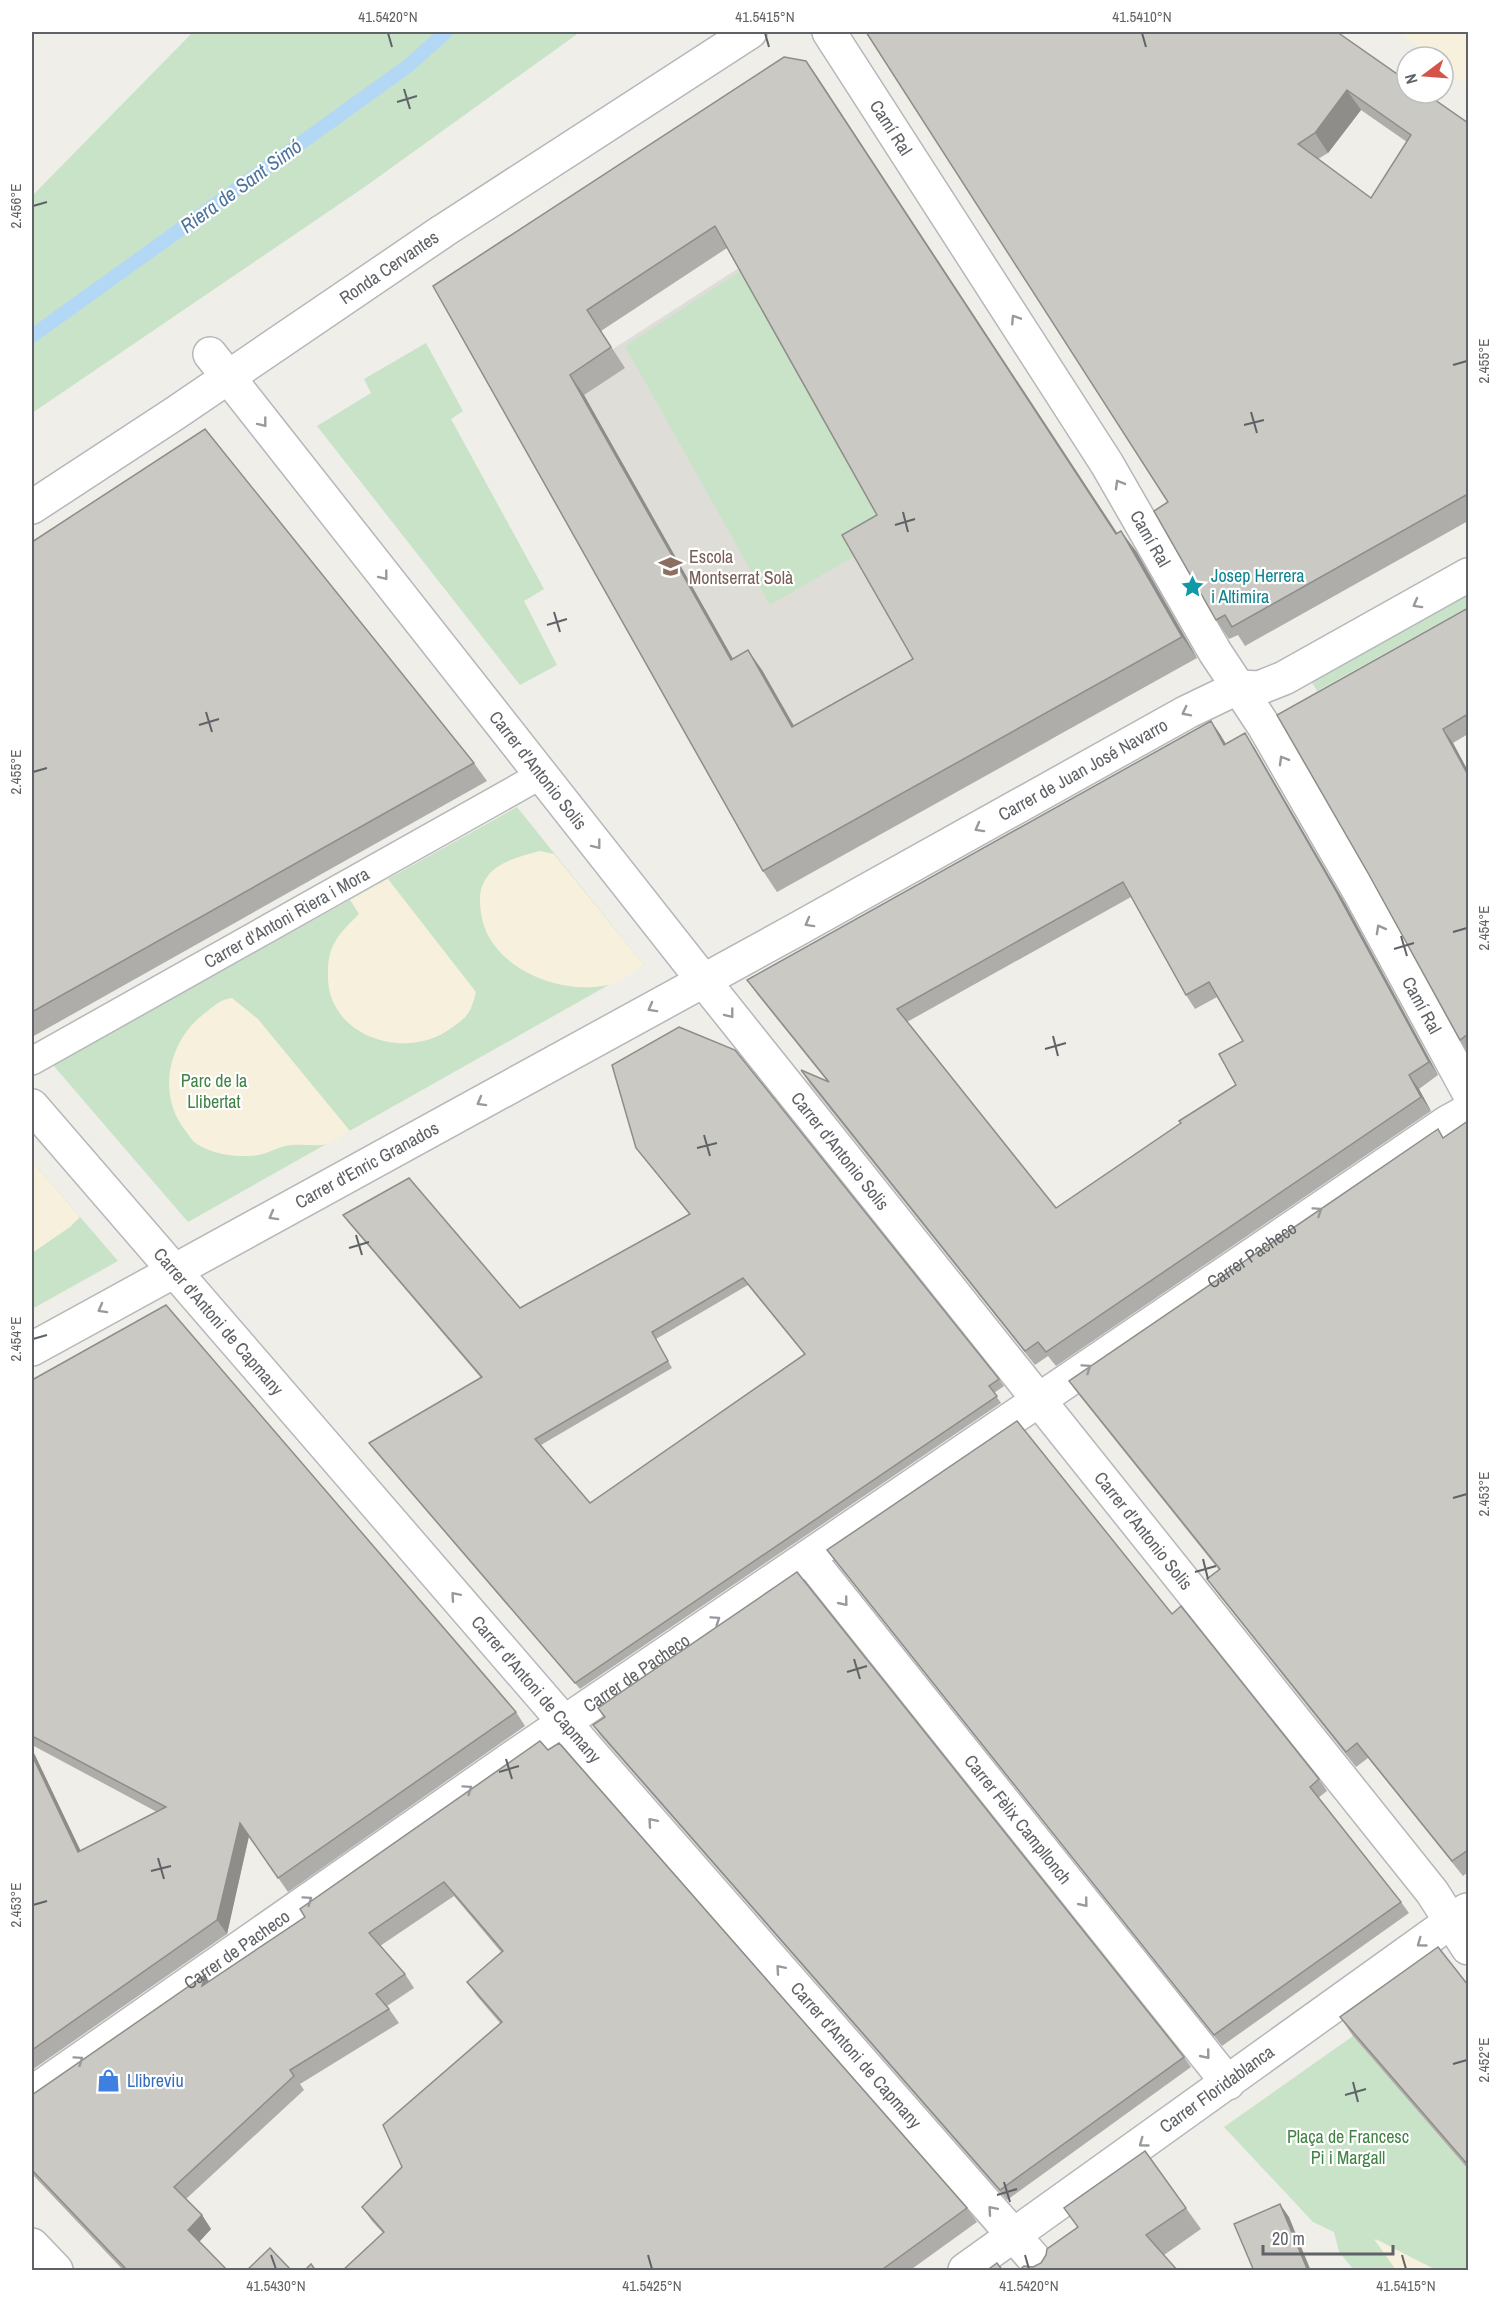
<svg xmlns="http://www.w3.org/2000/svg" width="1500" height="2302" font-family="'Archivo Narrow',sans-serif">
<rect width="100%" height="100%" fill="#efeee8"/>
<!-- education -->
<polygon fill="#dfddd7" points="751,260 1030,706 1049,741 777,892 509,416"/>
<!-- green -->
<g fill="#c8e3c8">
<polygon points="193,32 580,32 366,186 32,413 32,196"/>
<polygon points="742,270 891,535 770,605 625,346"/>
<polygon points="426,343 463,411 451,419 544,589 524,601 557,665 520,685 317,426 371,393 364,379"/>
<polygon points="1468,593 1468,607 1317,691 1308,676"/>
<polygon points="517,807 644,965 188,1222 53,1065"/>
<polygon points="32,1161 118,1261 32,1309"/>
<polygon points="1353,2036 1468,2169 1468,2270 1436,2270 1376,2239 1396,2270 1354,2270 1339,2252 1334,2232 1313,2222 1224,2127"/>
</g>
<!-- sand -->
<g fill="#f7f0dc">
<polygon points="1400,32 1468,32 1468,86 1443,68 1443,57 1430,57"/>
<path d="M540,851L554,854L644,965C633,972 620,982 608,985C559,996 488,967 481,913C479,900 479,888 487,877C498,861 522,856 540,851Z"/>
<path d="M388,879L476,992C470,1016 467,1017 447,1031C401,1061 325,1034 328,973C328,962 329,952 335,942C341,931 350,923 359,914L350,900Z"/>
<path d="M232,998L258,1019L350,1131C342,1135 331,1145 322,1145C310,1146 298,1143 285,1146C276,1148 269,1153 259,1155C240,1158 214,1155 197,1144C192,1141 189,1135 185,1130C156,1093 169,1040 205,1013C214,1006 221,999 232,998Z"/>
<polygon points="32,1161 80,1217 70,1227 32,1253"/>
<polygon points="1374,2239 1436,2270 1396,2270"/>
</g>
<g fill="none" stroke-linecap="round" stroke-linejoin="round">
<!-- stream -->
<polyline stroke="#b3d8f5" stroke-width="14" points="32,336 408,66 446,32"/>
<defs>
<g id="pedestrian">
<path id="s1" d="M32,1061L541,775"/>
</g>
<g id="minor">
<path id="s2" d="M829,32L1107,464L1215,652L1264,726L1362,896L1468,1091"/>
<path id="s3" d="M210,354L703,980L1432,1892L1468,1948"/>
<path id="s4" d="M32,1106L590,1752L1044,2270"/>
<path id="s5" d="M32,1349L794,931L1187,712L1239,687L1259,688L1284,678L1468,575"/>
<path id="s6" d="M808,1557L1228,2083"/>
<path id="s7" d="M32,2093L512,1758L1448,1122L1468,1111"/>
<polyline points="32,2245 56,2270"/>
<path id="s8" d="M965,2270L1467,1910"/>
</g>
<g id="tertiary">
<path id="s9" d="M32,507L174,414L443,231L750,32"/>
</g>
</defs>
<!-- pedestrian casing -->
<use href="#pedestrian" stroke="#b5b7bb" stroke-width="30"/>
<!-- minor casing -->
<use href="#minor" stroke="#b5b7bb" stroke-width="36"/>
<!-- tertiary casing -->
<use href="#tertiary" stroke="#b5b7bb" stroke-width="36"/>
<!-- pedestrian -->
<use href="#pedestrian" stroke="#fff" stroke-width="27"/>
<!-- minor -->
<use href="#minor" stroke="#fff" stroke-width="33"/>
<!-- tertiary -->
<use href="#tertiary" stroke="#fff" stroke-width="33"/>
</g>
<!-- wall -->
<g fill="#afada9" fill-rule="evenodd">
<path d="M866,32L1343,37L1468,123V521L1245,646L1238,635L1229,639L1216,620L1168,502ZM1361,110L1407,142L1371,198L1318,159L1328,153Z"/>
<path d="M806,61L1117,534L1136,551L1197,658L777,892L763,871L433,286ZM727,248L877,515L913,659L794,726L762,670L733,659L584,395L625,368L601,331Z"/>
<polygon points="32,542 474,763 487,781 32,1037"/>
<polygon points="1468,608 1468,734 1453,743 1468,771 1468,1053 1460,1040 1368,873"/>
<path d="M1211,721L1226,744L1254,747L1346,905L1438,1075L1419,1089L1431,1111L1056,1366L1048,1356L1035,1365L810,1084L801,1070L827,1081L757,994L747,980ZM1131,897L1186,995L1195,1009L1217,997L1243,1041L1236,1085L1056,1208L907,1022Z"/>
<polygon points="1468,1121 1468,1872 1463,1876 1368,1758 1356,1767 1218,1594 1207,1579 1219,1570 1079,1395 1069,1381"/>
<path d="M636,1148L999,1379L1004,1386L994,1393L1001,1403L580,1689L374,1450L369,1443L481,1378L348,1222L343,1215L520,1308L689,1214ZM748,1285L804,1354L590,1503L541,1445L672,1368L656,1339Z"/>
<polygon points="32,1380 516,1712 525,1726 288,1892 249,1836 227,1934 32,2070 32,1749 80,1851 157,1812 32,1745"/>
<polygon points="827,1550 1172,1614 1319,1779 1327,1791 1318,1798 1401,1902 1409,1913 1222,2046 835,1561"/>
<polygon points="598,1708 1184,2057 1191,2067 1007,2200 600,1735 593,1725 604,1718"/>
<polygon points="540,1741 967,2208 977,2222 909,2271 342,2271 383,2233 372,2221 362,2207 402,2167 500,2023 477,1996 467,1982 501,1952 454,1896 380,1946 405,1974 414,1988 387,2006 399,2023 300,2084 304,2090 186,2199 202,2215 211,2229 199,2242 228,2271 124,2271 32,2174 32,2095 209,1981 305,1917"/>
<polygon points="1468,1985 1468,2169 1353,2036 1340,2017"/>
<polygon points="1145,2151 1201,2229 1164,2255 1033,2267 1041,2263 1077,2227"/>
</g>
<!-- shaded-wall -->
<g fill="#8e8d89">
<polygon points="806,61 820,81 1131,554 1116,534"/>
<polygon points="1347,90 1361,110 1328,153 1315,133"/>
<polygon points="570,375 584,395 745,680 731,660"/>
<polygon points="1121,531 1136,551 1197,658 1182,637"/>
<polygon points="748,650 762,670 806,747 792,727"/>
<polygon points="1211,721 1220,734 1234,758 1224,745"/>
<polygon points="1443,729 1453,743 1468,771 1468,775"/>
<polygon points="1245,733 1254,747 1346,905 1438,1075 1429,1062"/>
<polygon points="1409,1075 1419,1089 1431,1111 1421,1097"/>
<polygon points="32,1749 88,1866 78,1852 32,1755"/>
<polygon points="240,1823 249,1836 227,1934 217,1920"/>
<polygon points="205,1975 214,1989 202,1986"/>
<polygon points="1280,2204 1289,2217 1311,2271 1308,2271"/>
<polygon points="202,2215 211,2229 197,2244 188,2230"/>
</g>
<!-- building -->
<g fill="#cbc9c4" stroke="#8e8d89" stroke-width="1.5" fill-rule="evenodd">
<path d="M866,32H1337L1407,81V93H1425L1468,123V494L1232,627L1225,615L1216,620L1154,511L1168,502ZM1347,90L1411,135L1371,198L1298,144L1315,133Z"/>
<path d="M784,57L806,61L1116,534L1121,531L1182,637L763,871L433,286ZM715,226L877,515L842,535L913,659L792,727L748,650L731,660L570,375L611,347L587,310Z"/>
<polygon points="205,429 474,763 32,1012 32,542"/>
<polygon points="1468,608 1468,714 1443,729 1468,775 1468,1034 1460,1040 1368,873 1277,715"/>
<path d="M1211,721L1224,745L1245,733L1336,891L1429,1062L1409,1075L1421,1097L1046,1352L1038,1342L1025,1351L801,1070L829,1082L747,980ZM1123,882L1186,995L1209,982L1243,1041L1219,1054L1236,1085L1179,1121L1181,1123L1056,1208L897,1009Z"/>
<path d="M679,1027L735,1050L999,1379L989,1386L997,1396L575,1683L369,1443L482,1377L343,1215L409,1178L520,1308L690,1214L636,1148L612,1065ZM743,1278L805,1354L590,1503L535,1439L668,1361L652,1332Z"/>
<polygon points="1468,1121 1468,1850 1452,1861 1357,1743 1346,1752 1207,1579 1220,1569 1069,1381 1438,1129 1443,1138"/>
<polygon points="166,1305 516,1712 278,1878 240,1823 217,1920 32,2050 32,1755 78,1852 166,1807 32,1736 32,1380"/>
<polygon points="1017,1421 1172,1614 1181,1606 1319,1779 1310,1787 1401,1902 1214,2035 827,1550"/>
<polygon points="797,1572 1184,2057 1000,2190 593,1725 605,1717 598,1708"/>
<polygon points="540,1741 548,1750 559,1743 967,2208 880,2271 342,2271 384,2232 362,2207 402,2167 383,2125 502,2022 467,1982 503,1951 444,1882 369,1933 405,1974 376,1994 389,2009 290,2070 294,2076 174,2187 202,2215 188,2230 228,2271 128,2271 32,2170 32,2095 205,1975 202,1986 305,1917 300,1909"/>
<polygon points="1438,1947 1468,1985 1468,2165 1340,2017"/>
<polygon points="1145,2151 1186,2208 1146,2235 1178,2271 1018,2271 1024,2266 1033,2267 1041,2263 1046,2255 1047,2249 1078,2227 1064,2208"/>
<polygon points="1280,2204 1308,2271 1254,2271 1234,2224"/>
<polygon points="270,2248 292,2271 246,2271"/>
<polygon points="997,2263 1003,2271 986,2271"/>
<polygon points="311,2264 316,2271 304,2271"/>
</g>
<!-- one-way arrows -->
<defs><path id="oneway-chevron" d="M-2-3.5L2.5 0L-2 3.5" fill="none" stroke-width="1.6" stroke-linecap="round" stroke-linejoin="round" transform="scale(1.5)"/></defs>
<g stroke="#97999c">
<use href="#oneway-chevron" transform="translate(1015 319) rotate(-123)"/>
<use href="#oneway-chevron" transform="translate(263 423) rotate(52)"/>
<use href="#oneway-chevron" transform="translate(1119 484) rotate(-120)"/>
<use href="#oneway-chevron" transform="translate(384 576) rotate(52)"/>
<use href="#oneway-chevron" transform="translate(1417 604) rotate(151)"/>
<use href="#oneway-chevron" transform="translate(1186 712) rotate(153)"/>
<use href="#oneway-chevron" transform="translate(1283 760) rotate(-120)"/>
<use href="#oneway-chevron" transform="translate(979 828) rotate(151)"/>
<use href="#oneway-chevron" transform="translate(597 845) rotate(52)"/>
<use href="#oneway-chevron" transform="translate(809 923) rotate(151)"/>
<use href="#oneway-chevron" transform="translate(1380 929) rotate(-119)"/>
<use href="#oneway-chevron" transform="translate(652 1008) rotate(151)"/>
<use href="#oneway-chevron" transform="translate(730 1014) rotate(52)"/>
<use href="#oneway-chevron" transform="translate(481 1102) rotate(151)"/>
<use href="#oneway-chevron" transform="translate(1318 1211) rotate(-34)"/>
<use href="#oneway-chevron" transform="translate(273 1216) rotate(151)"/>
<use href="#oneway-chevron" transform="translate(102 1309) rotate(151)"/>
<use href="#oneway-chevron" transform="translate(1087 1368) rotate(-34)"/>
<use href="#oneway-chevron" transform="translate(455 1596) rotate(-131)"/>
<use href="#oneway-chevron" transform="translate(844 1602) rotate(51)"/>
<use href="#oneway-chevron" transform="translate(716 1620) rotate(-34)"/>
<use href="#oneway-chevron" transform="translate(468 1789) rotate(-35)"/>
<use href="#oneway-chevron" transform="translate(652 1822) rotate(-131)"/>
<use href="#oneway-chevron" transform="translate(308 1900) rotate(-35)"/>
<use href="#oneway-chevron" transform="translate(1084 1903) rotate(51)"/>
<use href="#oneway-chevron" transform="translate(1421 1943) rotate(144)"/>
<use href="#oneway-chevron" transform="translate(780 1969) rotate(-131)"/>
<use href="#oneway-chevron" transform="translate(1206 2055) rotate(51)"/>
<use href="#oneway-chevron" transform="translate(79 2060) rotate(-35)"/>
<use href="#oneway-chevron" transform="translate(1143 2143) rotate(144)"/>
<use href="#oneway-chevron" transform="translate(992 2210) rotate(-131)"/>
</g>
<!-- ticks -->
<path fill="none" stroke="#5f6266" stroke-width="2" d="M388,33L392,47M765,33L769,47M1142,33L1146,47M404,89L410,109M397,102L417,96M33,206L47,202M1453,365L1467,361M1251,412L1257,433M1244,425L1264,420M903,512L908,532M895,525L915,519M554,612L560,632M547,625L567,619M206,712L212,732M199,725L219,719M33,772L47,768M1453,932L1467,928M1401,936L1407,956M1394,949L1414,943M1053,1036L1058,1056M1045,1049L1066,1043M704,1135L710,1156M697,1148L717,1143M356,1235L362,1255M349,1248L369,1242M33,1339L47,1335M1453,1498L1467,1494M1203,1559L1208,1579M1195,1572L1216,1566M854,1659L860,1679M847,1672L867,1666M506,1759L512,1779M499,1772L519,1766M158,1858L164,1879M151,1871L171,1866M33,1905L47,1901M1453,2064L1467,2060M1353,2082L1358,2102M1345,2095L1366,2089M1004,2182L1010,2202M997,2195L1017,2189M271,2255L276,2269M648,2255L652,2269M1025,2255L1029,2269M1402,2255L1406,2269"/>
<!-- icons -->
<defs>
<symbol id="school-bare" viewBox="-9 -9 18 18"><path d="M0-5L7-2L0 1L-7-2ZM-4 1L0 2.5L4 1V4Q0 6-4 4Z" fill="#8d6e63" stroke="#fff" stroke-width="2.5" paint-order="stroke"/></symbol>
<symbol id="sight-bare" viewBox="-9 -9 18 18"><path d="M0-6L1.8-2.2L6-1.7L2.9 1.2L3.7 5.4L0 3.3L-3.7 5.4L-2.9 1.2L-6-1.7L-1.8-2.2Z" fill="#0f9aa8" stroke="#fff" stroke-width="2.5" paint-order="stroke"/></symbol>
<symbol id="shop-bare" viewBox="-9 -9 18 18"><path d="M-5-2.5h2.3a2.7 3.5 0 0 1 5.4 0H5L5.5 6h-11ZM-1.5-2.5h3a1.5 2.3 0 0 0-3 0Z" fill="#3f7fe0" stroke="#fff" stroke-width="2.5" paint-order="stroke"/></symbol>
</defs>
<g fill-rule="evenodd">
<use href="#school-bare" x="654" y="550" width="33" height="33"/>
<use href="#sight-bare" x="1176" y="570" width="33" height="33"/>
<use href="#shop-bare" x="92" y="2064" width="33" height="33"/>
</g>
<g text-anchor="middle" stroke-width="4.5" stroke-linejoin="round" paint-order="stroke">
<!-- street labels -->
<g font-size="18" fill="#5f6266" stroke="#fff">
<text dy="6" stroke="none"><textPath href="#s2" startOffset="114">Camí Ral</textPath></text>
<text dy="6" stroke="none"><textPath href="#s9" startOffset="430">Ronda Cervantes</textPath></text>
<text dy="6" stroke="none"><textPath href="#s2" startOffset="600">Camí Ral</textPath></text>
<text dy="6" stroke="none"><textPath href="#s5" startOffset="1200">Carrer de Juan José Navarro</textPath></text>
<text dy="6" stroke="none"><textPath href="#s3" startOffset="530">Carrer d'Antonio Solis</textPath></text>
<text dy="6" stroke="none"><textPath href="#s1" startOffset="292">Carrer d'Antoni Riera i Mora</textPath></text>
<text dy="6" stroke="none"><textPath href="#s2" startOffset="1140">Camí Ral</textPath></text>
<text dy="6" stroke="none"><textPath href="#s3" startOffset="1016">Carrer d'Antonio Solis</textPath></text>
<text dy="6" stroke="none"><textPath href="#s5" startOffset="382">Carrer d'Enric Granados</textPath></text>
<text dy="6" stroke="none"><textPath href="#s7" startOffset="1480">Carrer Pacheco</textPath></text>
<text dy="6" stroke="none"><textPath href="#s4" startOffset="285">Carrer d'Antoni de Capmany</textPath></text>
<text dy="6" stroke="none"><textPath href="#s3" startOffset="1502">Carrer d'Antonio Solis</textPath></text>
<text dy="6" stroke="none"><textPath href="#s7" startOffset="736">Carrer de Pacheco</textPath></text>
<text dy="6" stroke="none"><textPath href="#s4" startOffset="771">Carrer d'Antoni de Capmany</textPath></text>
<text dy="6" stroke="none"><textPath href="#s6" startOffset="336">Carrer Fèlix Campllonch</textPath></text>
<text dy="6" stroke="none"><textPath href="#s7" startOffset="250">Carrer de Pacheco</textPath></text>
<text dy="6" stroke="none"><textPath href="#s4" startOffset="1257">Carrer d'Antoni de Capmany</textPath></text>
<text dy="6" stroke="none"><textPath href="#s8" startOffset="310">Carrer Floridablanca</textPath></text>
</g>
<!-- education labels -->
<g font-size="18" fill="#785e54" stroke="#fff" text-anchor="start">
<text x="689" y="563">Escola<tspan x="689" dy="21">Montserrat Solà</tspan></text>
</g>
<!-- culture labels -->
<g font-size="18" fill="#0d838f" stroke="#fff" text-anchor="start">
<text x="1211" y="582">Josep Herrera<tspan x="1211" dy="21">i Altimira</tspan></text>
</g>
<!-- park labels -->
<g font-size="18" fill="#428345" stroke="#fff">
<text x="214" y="1087">Parc de la<tspan x="214" dy="21">Llibertat</tspan></text>
<text x="1348" y="2143">Plaça de Francesc<tspan x="1348" dy="21">Pi i Margall</tspan></text>
</g>
<!-- shop labels -->
<g font-size="18" fill="#366cbe" stroke="#fff" text-anchor="start">
<text x="127" y="2087">Llibreviu</text>
</g>
<!-- water labels -->
<g font-size="20" font-style="italic" fill="#4d749d" stroke="#fff">
<text transform="translate(241 186) rotate(-36)" y="7">Riera de Sant Simó</text>
</g>
</g>
<!-- border -->
<rect width="1500" height="2302" fill="none" stroke="#ffffff" stroke-width="66"/>
<!-- north arrow -->
<g transform="translate(1425 75) rotate(254)"><circle r="28" fill="#ffffff" stroke="#bfc0c2" stroke-width="1.5"/>
<path d="M0-4.5L10 22L0 15L-10 22Z" fill="#d45449"/>
<text y="-9" font-size="16" font-weight="bold" text-anchor="middle" fill="#5f6266">N</text>
</g>
<!-- scale -->
<path d="M1263 2245v9h130v-9" fill="none" stroke="#5f6266" stroke-width="3"/>
<text x="1272" y="2245" font-size="18" fill="#5f6266" stroke="#ffffff" stroke-width="4.5" paint-order="stroke">20 m</text>
<rect x="33" y="33" width="1434" height="2236" fill="none" stroke="#5f6266" stroke-width="2"/>
<g font-size="15" text-anchor="middle" fill="#5f6266">
<text x="388" y="22">41.5420°N</text>
<text x="765" y="22">41.5415°N</text>
<text x="1142" y="22">41.5410°N</text>
<text transform="translate(16 206) rotate(-90)" y="5">2.456°E</text>
<text transform="translate(1484 361) rotate(-90)" y="5">2.455°E</text>
<text transform="translate(16 772) rotate(-90)" y="5">2.455°E</text>
<text transform="translate(1484 928) rotate(-90)" y="5">2.454°E</text>
<text transform="translate(16 1339) rotate(-90)" y="5">2.454°E</text>
<text transform="translate(1484 1494) rotate(-90)" y="5">2.453°E</text>
<text transform="translate(16 1905) rotate(-90)" y="5">2.453°E</text>
<text transform="translate(1484 2060) rotate(-90)" y="5">2.452°E</text>
<text x="276" y="2291">41.5430°N</text>
<text x="652" y="2291">41.5425°N</text>
<text x="1029" y="2291">41.5420°N</text>
<text x="1406" y="2291">41.5415°N</text>
</g>
</svg>
